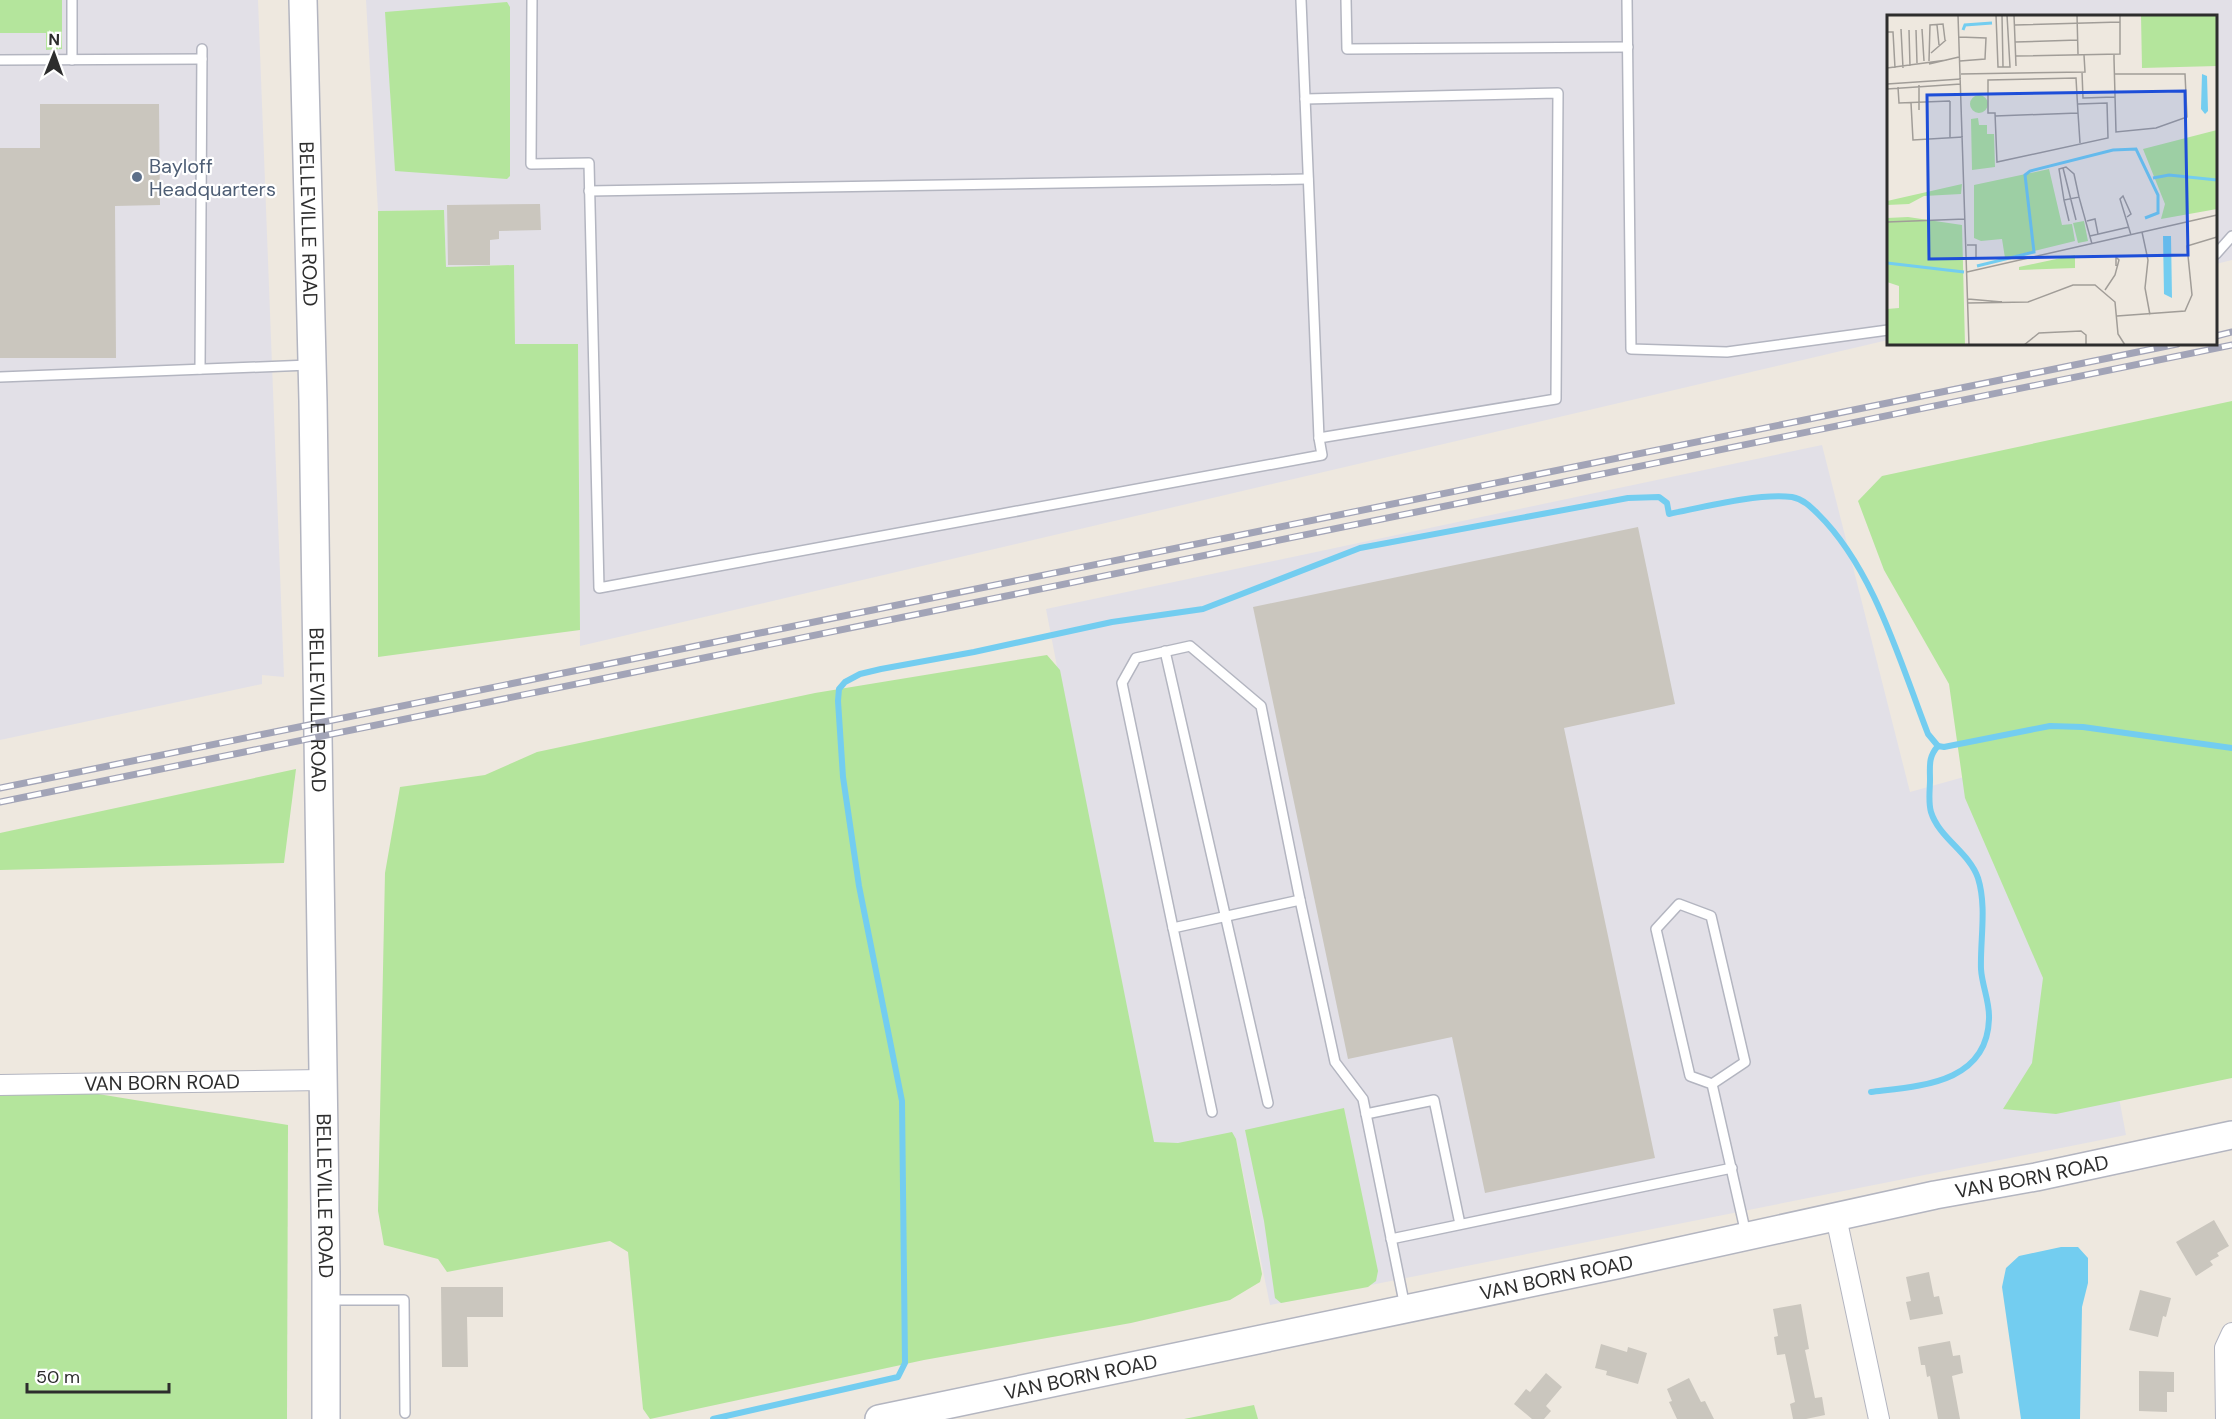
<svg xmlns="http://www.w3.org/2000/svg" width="2232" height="1419" font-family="'DM Sans',sans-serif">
<rect width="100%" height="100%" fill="#eee8df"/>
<!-- industrial -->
<g fill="#e2e0e7">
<polygon points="0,0 258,0 284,677 262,675 262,684 0,740"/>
<polygon points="366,0 2232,0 2232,260 2216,264 2216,16 1888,16 1888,340 580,646 578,344 515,344 514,265 446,267 444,210 378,211"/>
<polygon points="1822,445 1910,792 2054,752 2126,1135 1270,1305 1236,1139 1151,1158 1046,609"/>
</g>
<!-- green -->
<g fill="#b4e59c">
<polygon points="0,0 62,0 62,49 46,50 46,33 0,33"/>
<polygon points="507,2 510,7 510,176 507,179 395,171 385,12"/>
<polygon points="444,210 446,267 514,265 515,344 578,344 580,630 378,657 378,211"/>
<polygon points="2232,401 2232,1078 2056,1114 2003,1109 2032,1063 2043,978 1965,798 1949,684 1884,570 1858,501 1882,476"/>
<polygon points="1047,655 1060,670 1154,1142 1178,1143 1232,1132 1236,1139 1262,1274 1260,1282 1230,1300 1131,1323 924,1360 650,1419 643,1409 628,1252 610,1241 447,1272 438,1259 384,1245 378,1211 385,873 400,787 485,775 537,752 815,693"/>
<polygon points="296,769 284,863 0,870 0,833"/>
<polygon points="0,1078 288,1125 287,1419 0,1419"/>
<polygon points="1344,1108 1378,1271 1376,1281 1368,1287 1281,1303 1275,1298 1264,1221 1245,1130"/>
<polygon points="1254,1405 1258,1419 1184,1419"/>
</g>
<!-- water -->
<polygon fill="#73cdf0" points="2061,1247 2078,1247 2088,1258 2088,1283 2082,1307 2080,1419 2021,1419 2002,1287 2006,1268 2019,1256"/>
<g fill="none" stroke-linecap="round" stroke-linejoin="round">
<!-- stream -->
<g stroke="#73cdf0" stroke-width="6">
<path d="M1871,1092C1919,1086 1987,1084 1989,1019C1990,1002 1982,986 1981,969C1980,940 1987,907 1978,878C1969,852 1939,838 1931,812C1928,802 1930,789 1930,780C1930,766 1928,757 1938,746L1944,747L2050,726L2083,727L2232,748"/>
<path d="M713,1419L898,1377L905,1363L902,1101L859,886L843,777L838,701L839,689L845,682L860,674L881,669L974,652L1112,622L1203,609L1360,548L1628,498L1659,497L1667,503L1669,514C1704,507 1757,493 1792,497C1803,499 1811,507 1818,514C1874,569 1900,662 1928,734L1938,746"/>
</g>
</g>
<!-- building -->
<g fill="#cac6be">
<polygon points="40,104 159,104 160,205 115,206 116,358 0,358 0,148 40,148"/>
<polygon points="540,204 541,230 499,231 499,239 490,240 490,265 448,265 447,205"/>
<polygon points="1638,527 1675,704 1564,728 1655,1158 1485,1193 1452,1037 1348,1059 1253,607"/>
<polygon points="2214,1220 2229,1246 2217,1253 2219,1256 2210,1261 2213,1265 2196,1276 2176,1242"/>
<polygon points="1929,1272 1934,1297 1939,1296 1943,1314 1910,1320 1906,1302 1911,1301 1906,1277"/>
<polygon points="441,1287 503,1287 503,1317 467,1317 468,1367 442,1367"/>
<polygon points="2140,1290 2171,1298 2166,1317 2163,1316 2158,1337 2129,1330"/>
<polygon points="1801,1304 1809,1349 1805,1350 1815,1398 1822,1397 1825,1415 1806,1419 1793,1419 1790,1404 1795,1402 1785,1354 1777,1355 1774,1337 1778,1336 1773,1309"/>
<polygon points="1950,1341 1953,1356 1960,1355 1963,1373 1952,1376 1960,1419 1938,1419 1930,1376 1927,1377 1925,1365 1921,1365 1918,1347"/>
<polygon points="1601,1344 1627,1352 1628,1347 1647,1353 1638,1384 1606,1375 1607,1371 1595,1368"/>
<polygon points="2139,1371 2174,1372 2174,1392 2167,1392 2167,1412 2139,1411"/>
<polygon points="1546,1373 1562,1387 1546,1406 1551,1411 1544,1419 1532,1419 1514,1404 1526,1389 1530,1392"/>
<polygon points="1689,1378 1701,1402 1705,1401 1714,1419 1677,1419 1669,1402 1672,1401 1667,1389"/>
</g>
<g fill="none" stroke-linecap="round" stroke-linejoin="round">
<defs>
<g id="lane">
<polyline points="72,0 72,60"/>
<polyline points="532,0 531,164 589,163 599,588 1322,455 1319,438 1301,0"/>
<polyline points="1346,0 1347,49 1628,47"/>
<polyline points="1627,0 1631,349 1727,352 1888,330"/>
<polyline points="0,60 202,59"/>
<polyline points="1305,99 1558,93 1556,399 1319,438"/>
<polyline points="589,191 1308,179"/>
<polyline points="2216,254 2232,236"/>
<polyline points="200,369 202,49"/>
<polyline points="0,377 309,365"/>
<polyline points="1165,651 1268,1103"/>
<polyline points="1173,928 1122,683 1136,658 1190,646 1261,706 1300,900"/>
<polyline points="1712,1084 1745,1062 1711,916 1679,904 1656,929 1690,1076 1712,1084 1746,1234"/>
<polyline points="1212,1112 1173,928 1300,900 1335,1062 1363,1099 1405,1307"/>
<polyline points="1366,1114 1434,1100 1460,1224"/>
<polyline points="1391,1239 1732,1168"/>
<polyline points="329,1300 404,1300 405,1413"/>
</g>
<g id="street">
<path id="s1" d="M0,1085L323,1080"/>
<polyline points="1836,1217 1879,1419"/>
<polyline points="2226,1419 2225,1348 2232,1333"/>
</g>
<g id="secondary">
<path id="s2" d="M303,0L313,401L326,1272V1419"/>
<path id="s3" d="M879,1419L1616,1265L1935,1195L2036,1177L2232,1135"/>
</g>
</defs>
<!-- lane casing -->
<use href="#lane" stroke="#b3b5c0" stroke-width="12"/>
<!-- street casing -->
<use href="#street" stroke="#b3b5c0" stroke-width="22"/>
<!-- secondary casing -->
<use href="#secondary" stroke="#b3b5c0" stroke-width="30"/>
<!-- lane -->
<use href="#lane" stroke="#fff" stroke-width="9"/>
<!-- street -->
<use href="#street" stroke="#fff" stroke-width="20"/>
<!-- secondary -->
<use href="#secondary" stroke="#fff" stroke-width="27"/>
<defs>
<g id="rail">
<polyline points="2216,336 2232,332"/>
<polyline points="0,788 2177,344"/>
<polyline points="0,802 2232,345"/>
</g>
</defs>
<!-- rail casing -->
<use href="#rail" stroke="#a2a4b7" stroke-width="7"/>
<!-- rail -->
<use href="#rail" stroke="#fff" stroke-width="4.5" stroke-dasharray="14" stroke-linecap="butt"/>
</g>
<!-- markers -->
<circle fill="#5c6f8a" stroke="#fff" stroke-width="2" cx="137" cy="177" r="6"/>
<g text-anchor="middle" stroke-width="4.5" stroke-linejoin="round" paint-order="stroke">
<!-- service labels -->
<g font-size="20" fill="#4e5e75" stroke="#fff" text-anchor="start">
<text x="149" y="173">Bayloff<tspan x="149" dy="23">Headquarters</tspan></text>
</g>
<!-- street labels -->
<g font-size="20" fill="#2d2d2d" stroke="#fff">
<text dy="7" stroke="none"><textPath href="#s2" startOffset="224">BELLEVILLE ROAD</textPath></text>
<text dy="7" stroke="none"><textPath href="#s2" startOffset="710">BELLEVILLE ROAD</textPath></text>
<text dy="7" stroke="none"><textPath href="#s1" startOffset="162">VAN BORN ROAD</textPath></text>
<text dy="7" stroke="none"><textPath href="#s3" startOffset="1178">VAN BORN ROAD</textPath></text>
<text dy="7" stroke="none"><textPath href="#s2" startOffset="1196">BELLEVILLE ROAD</textPath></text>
<text dy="7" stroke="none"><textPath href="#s3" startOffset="692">VAN BORN ROAD</textPath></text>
<text dy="7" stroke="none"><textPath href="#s3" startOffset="206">VAN BORN ROAD</textPath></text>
</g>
</g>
<!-- overview -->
<g transform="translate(1887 15)">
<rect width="330" height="330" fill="#eee8df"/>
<path d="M254,0H330V51L255,53ZM83 89a9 9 0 1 1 18 0a9 9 0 1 1-18 0ZM91,103L92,110H100V119H107L108,152L85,155L84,104ZM330,115V194L274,204L278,189L256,134ZM162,154L175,210L185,209L188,226L118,243L115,224L94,226L87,223V170ZM75,169L74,179L37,181L22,189L0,190V186ZM21,202L75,210L78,330H0V294L12,293V271L0,267V203ZM197,206L201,226L191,228L186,208ZM188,240V253L132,255V252Z" fill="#b4e59c"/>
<path d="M315,59L320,61L321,96L318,99L314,94ZM276,221H284L285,283L277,279Z" fill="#73cdf0"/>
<path fill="none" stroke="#73cdf0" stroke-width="3" d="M76,15L78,10L105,8M266,163L282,160L330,165M0,248L77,257M90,251L147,237L138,160L143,156L226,135L249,134L271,180V198L258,203"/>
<path fill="none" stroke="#a19d98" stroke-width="1.5" d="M71,0L82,330M109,0L111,52H123L120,0M115,0L116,52M127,0L129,51M190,0L191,39M50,10L52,30M128,10L233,7M14,14L16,53M35,14L37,46M22,15L23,51M29,15L30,48M0,17H6L8,53M72,22L99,23L98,44L73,46M128,27L191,25M44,38L59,25M227,39V44L229,117L269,113L300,102L298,59H227M129,41L233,39V0M42,46L43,10L56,9L58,25M42,49L72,42M0,53L60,45M195,57L196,83L228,82M74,59L198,57L197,40M0,69L74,64M32,70V95M11,72L12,88L63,86M0,74L74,69M63,86V122M24,88L26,125L76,122M191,89L220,88L221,123L110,147L108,98H101V65L189,63L191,98L193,128M108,101L191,98M176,153L189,205M177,185L172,154L179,152L187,159L192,182M240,202L244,199L236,181L233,184L244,220M182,206L177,185L192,182L205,229M200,206L208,204L211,219M0,207L78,204M255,217L261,245L258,273L263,300M203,221L242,212M80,230H89V243M80,257L330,200M218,275L228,260L232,245L229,242V251M81,284L115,287M81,288L141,287L186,270H208L228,287L231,319L238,330M230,301L298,296L305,280L300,231L330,222M137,330L152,318L194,316L199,320V330"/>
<path fill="#1d4ed8" fill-opacity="0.15" stroke="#1d4ed8" stroke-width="3" d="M298,76L301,240L42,244L40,80Z"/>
<rect width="330" height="330" fill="none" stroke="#2d2d2d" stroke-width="3"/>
</g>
<!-- north arrow -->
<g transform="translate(54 54) rotate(1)" stroke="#ffffff" stroke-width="4.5" paint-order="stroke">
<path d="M0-4.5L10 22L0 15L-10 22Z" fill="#2d2d2d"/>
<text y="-9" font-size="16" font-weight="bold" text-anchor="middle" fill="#2d2d2d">N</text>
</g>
<!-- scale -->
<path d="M27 1383v9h142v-9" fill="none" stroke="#2d2d2d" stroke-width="3"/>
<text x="36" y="1383" font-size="18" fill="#2d2d2d" stroke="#ffffff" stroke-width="4.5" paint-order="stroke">50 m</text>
</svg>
